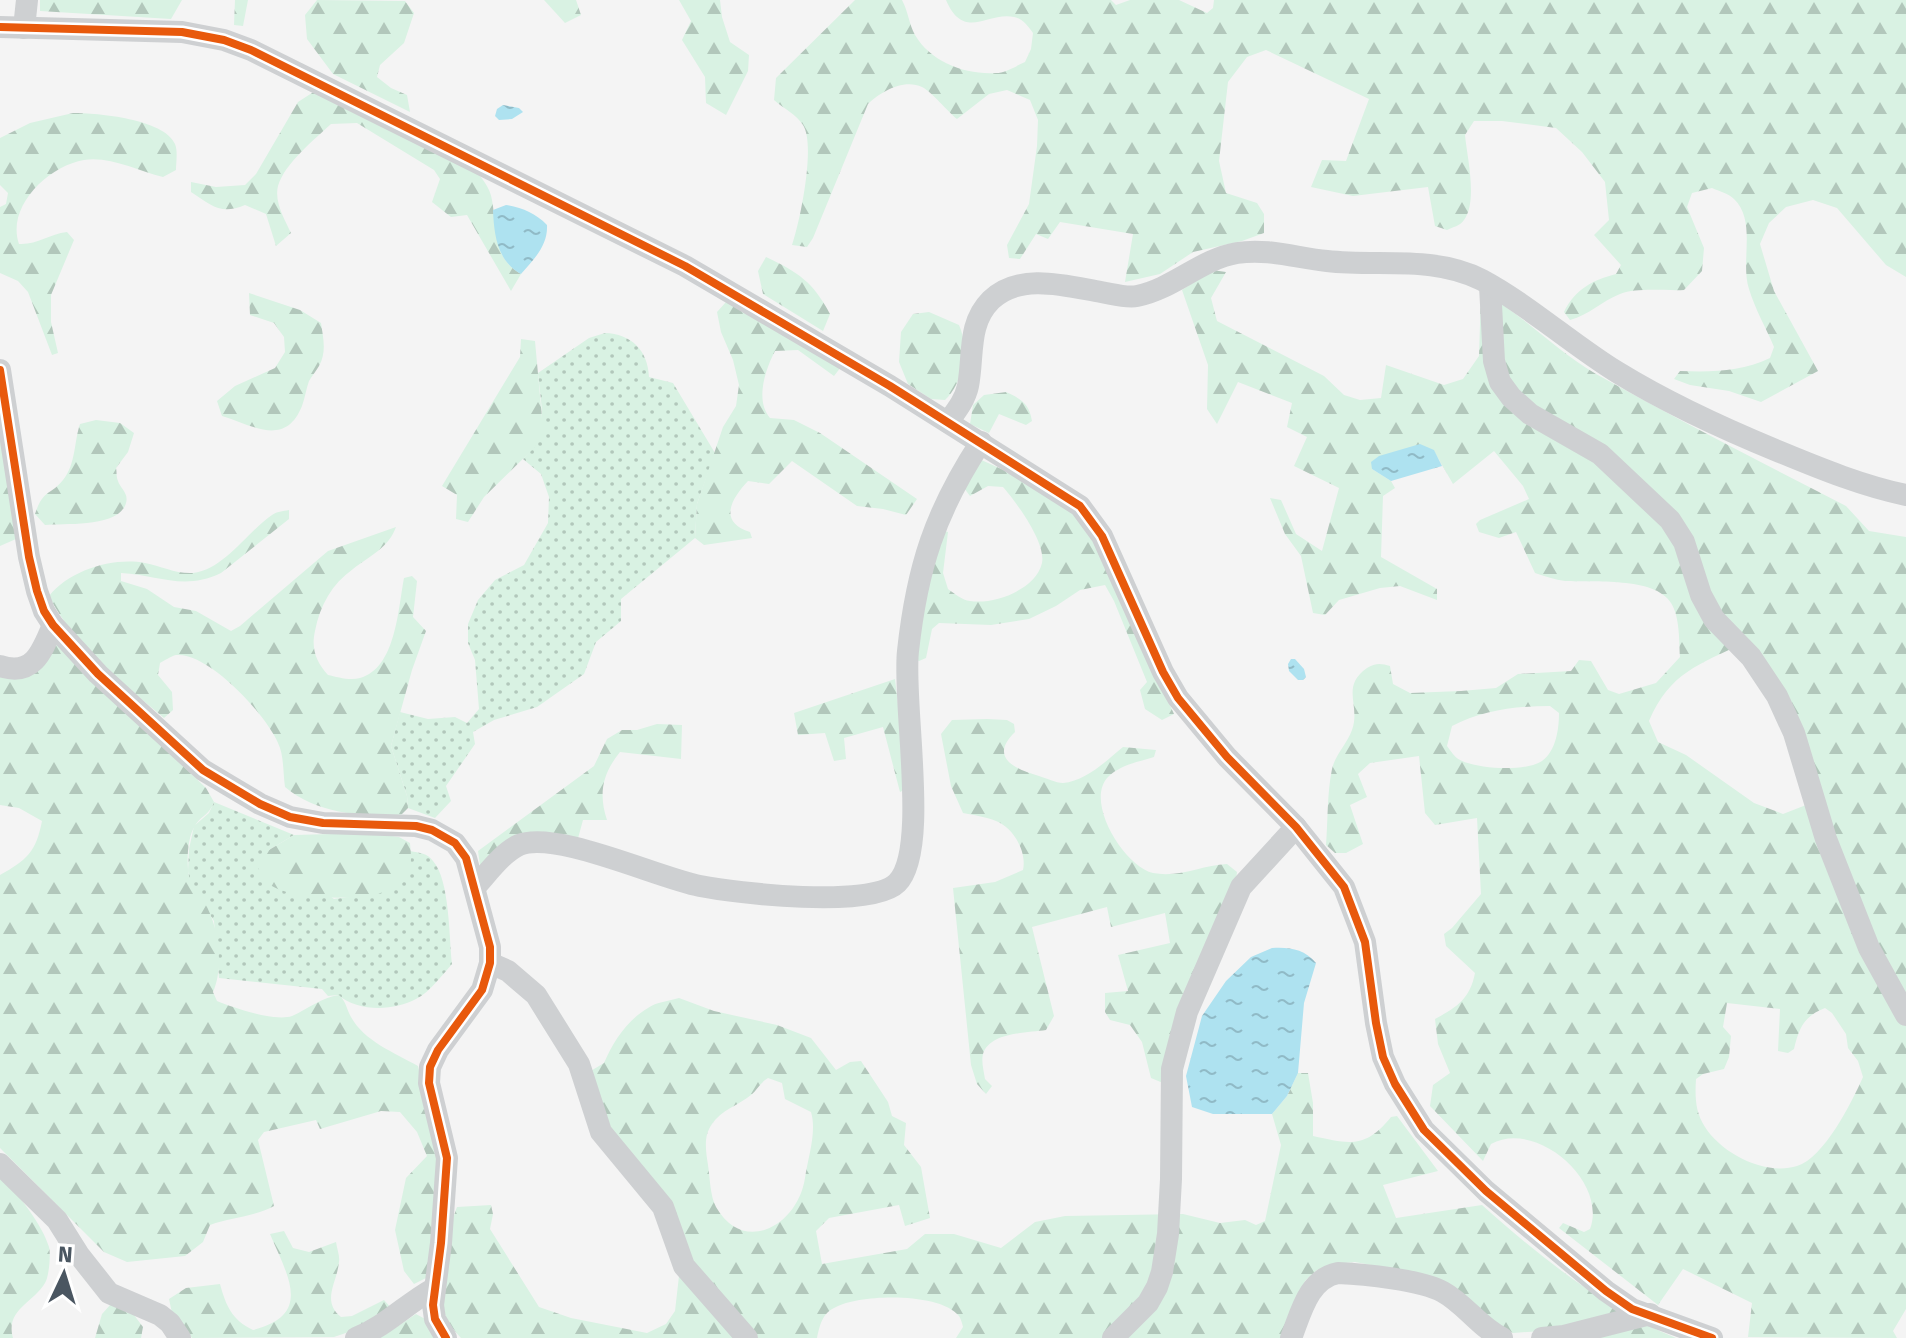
<svg xmlns="http://www.w3.org/2000/svg" width="1906" height="1338" font-family="'Fira Sans',sans-serif">
<defs>
<pattern id="grass-dots" width="8" height="8" patternUnits="userSpaceOnUse" patternTransform="scale(2)"><rect width="8" height="8" fill="#d9f2e3"/><path d="M2 2h.1M6 6h.1" fill="none" stroke="#b2c7bb" stroke-width="1.8" stroke-linecap="round"/></pattern>
<pattern id="forest-firs" width="22" height="20" patternUnits="userSpaceOnUse" patternTransform="scale(2)"><rect width="22" height="20" fill="#d9f2e3"/><path d="M5 1l3.5 6h-7zM16 11l3.5 6h-7z" fill="#b2c7bb"/></pattern>
<pattern id="water-ripples" width="26" height="14" patternUnits="userSpaceOnUse" patternTransform="scale(2)"><rect width="26" height="14" fill="#aee2f0"/><path d="M2 4q2-2 4 0t4 0M15 11q2-2 4 0t4 0" fill="none" stroke="#90bac6"/></pattern>
</defs>
<rect width="100%" height="100%" fill="#f4f4f4"/>
<!-- grass -->
<g fill="url(#grass-dots)">
<path d="M605,333C631,334 648,350 649,377L673,383L715,453L697,504L695,538L621,599V621L596,642L584,674L537,707L494,720L473,732L475,744L446,786L451,801L435,818L408,808L407,796L391,746L400,712L428,719L455,717L467,723L479,709L475,660L468,643V624L478,600L495,580L524,565L548,523L549,497L541,474L523,459C550,431 541,409 538,373L589,338Z"/>
<path d="M214,802L294,835L269,850L334,899C366,894 414,895 410,851C420,853 427,853 433,861C450,880 449,938 452,964C442,975 430,992 416,999C394,1011 358,1012 338,995L328,996L322,989L219,978L214,921L190,884L188,871L189,849L194,826L209,813Z"/>
</g>
<!-- forest -->
<g fill="url(#forest-firs)" fill-rule="evenodd">
<polygon points="40,0 182,0 171,19 40,11"/>
<polygon points="235,0 248,0 243,26 234,25"/>
<polygon points="317,0 405,1 414,13 404,43 380,65 377,77 391,88 407,95 410,112 333,74 307,39 305,15"/>
<polygon points="544,0 576,0 581,15 565,23"/>
<polygon points="679,0 720,0 722,17 730,42 749,55 748,71 726,115 706,103 705,77 682,40 691,21"/>
<path d="M855,0H902C908,11 909,24 915,35C931,62 965,75 996,73C1005,73 1016,66 1025,62L1031,49L1033,33C1028,26 1023,19 1014,17C988,11 964,42 946,0H1111L1116,5L1130,0H1179L1207,13L1213,8L1214,0H1906V277L1886,265L1837,208L1813,200L1786,207L1769,223L1760,244L1774,291L1818,371L1761,402L1729,391L1690,385L1674,379L1680,371C1712,372 1741,372 1770,358L1774,347C1766,328 1755,309 1749,289C1740,262 1757,221 1734,199C1729,194 1719,191 1712,188L1692,193L1687,207L1704,248L1702,271L1684,290C1665,291 1638,287 1620,294C1602,301 1589,315 1570,320L1564,312C1575,289 1593,280 1616,274L1621,265L1594,235L1609,220L1605,182L1582,152L1556,128L1502,121H1474L1465,135C1467,157 1478,201 1464,220C1460,226 1453,227 1447,230L1435,226L1428,187L1353,196L1311,187L1322,160L1346,161L1369,99L1266,50L1247,57L1228,82L1219,161L1226,193L1257,203L1264,214V233L1242,241L1193,252L1160,274L1125,282L1133,234L1060,222L1048,239L1036,234L1020,259L1009,258L1007,245L1029,204L1037,146L1038,120L1030,100L1007,90L989,94L957,119C947,111 932,92 922,87C904,78 880,92 868,104L813,238L807,247L792,245C800,222 816,145 803,125C797,115 783,108 774,100L776,78Z"/>
<path d="M315,91L473,167C481,177 490,187 492,200C497,227 492,258 521,274L511,291L467,215L451,217L432,202L440,179L434,170L357,123L331,124C314,140 285,163 278,186C274,202 285,220 291,233L276,246L266,214L245,205C221,215 212,206 191,192V182L216,187L245,185L256,174L298,102Z"/>
<path d="M73,113C98,113 164,119 175,144C178,151 176,163 176,170L163,177C138,171 110,156 84,160C48,166 6,207 19,244C37,245 49,234 67,232L74,240L51,295V322L58,353L52,355L28,292L18,281L0,273V207L6,204L8,193L0,185V138L30,123Z"/>
<path d="M766,257C798,272 813,282 830,314L823,331L763,294L758,271Z"/>
<path d="M1212,270L1226,272L1211,298L1217,321L1324,376L1344,395L1360,400L1381,398L1386,365L1444,385L1463,379L1479,356L1481,292C1523,314 1555,350 1596,374C1678,420 1763,463 1846,506L1869,531L1906,537V1309L1893,1331L1897,1338L1748,1337L1752,1303L1683,1269L1658,1305L1559,1228L1563,1223L1584,1232L1590,1229C1608,1181 1536,1119 1491,1144L1483,1161L1430,1106L1433,1085L1450,1073L1438,1044L1435,1019C1457,1007 1470,999 1475,973L1446,946L1444,934L1452,928L1481,894L1477,818L1435,825L1425,813L1419,756L1370,763L1358,774L1367,797L1350,805L1363,844L1346,853H1335L1326,845C1328,820 1327,793 1332,769C1335,755 1347,744 1352,730C1361,705 1340,687 1367,668C1375,663 1381,663 1390,666L1393,684L1410,693L1461,691L1496,688L1518,674L1571,671L1579,660L1591,661L1608,690L1619,694L1656,683L1680,657C1679,641 1680,617 1671,603C1654,576 1593,583 1565,581C1555,580 1545,576 1535,573L1516,532L1499,538L1479,532L1476,524L1480,520L1529,499L1523,486L1494,451L1453,484L1434,451L1372,469L1391,481L1395,488L1383,496L1381,557L1437,589V600L1400,586L1380,588L1339,600L1325,615L1313,613L1301,556L1285,534L1270,498L1281,500L1296,534L1322,551L1339,488L1294,466L1307,437L1287,427L1292,403L1238,382L1217,424L1207,409L1208,365L1182,290ZM1743,643L1779,683L1806,805L1783,814L1754,803L1686,755L1658,742L1649,721C1670,672 1699,665 1743,643ZM1550,706L1559,713C1559,729 1556,751 1542,761C1526,772 1477,769 1460,760C1454,757 1451,751 1447,746L1452,726C1483,710 1515,706 1550,706ZM1727,1003L1780,1009L1778,1051L1788,1053L1794,1049C1799,1028 1804,1016 1825,1008L1832,1013L1846,1034L1848,1048L1858,1061L1863,1077C1852,1102 1824,1158 1797,1166C1766,1176 1722,1154 1705,1127C1695,1112 1695,1096 1696,1079L1703,1074L1724,1069L1729,1057L1731,1036L1723,1027Z"/>
<path d="M249,293L300,310L321,323C323,337 327,352 319,366C316,371 312,376 309,381C306,389 305,398 302,406C285,448 252,425 222,416L217,401L235,386L275,368L285,352L284,337L274,323L250,315Z"/>
<path d="M726,302L841,367L834,376L798,350L775,351C765,370 755,401 770,418L794,420L820,433L917,499L906,515L883,509L857,506L792,461L769,484L748,481C731,499 718,522 750,532L752,538L704,545L695,538L697,504L723,427L736,406L739,385L733,360L721,332L717,312Z"/>
<path d="M929,312L959,325C969,347 964,382 945,400L931,399L908,384L899,362L901,332L913,314Z"/>
<polygon points="521,339 535,341 543,429 534,448 484,497 468,522 456,519 457,495 442,486 520,357"/>
<path d="M1006,392C1021,399 1029,403 1032,421L1026,425L999,414L989,433L970,424L973,405L984,395Z"/>
<polygon points="0,415 16,539 0,546"/>
<path d="M96,420L120,423L134,433L128,452L116,468C117,472 116,476 118,481C120,488 129,493 126,503C119,528 66,523 45,525L35,514C44,488 49,497 63,480C76,464 74,441 80,424Z"/>
<path d="M979,459C1023,479 1057,491 1088,529L1174,714L1162,720L1145,709L1140,690L1147,682L1114,601L1105,585L1080,590L1056,606L1029,619L991,625L939,623L932,629L926,658L919,661L912,658L940,530L948,532L943,573L948,589C955,594 962,600 970,601C995,605 1036,589 1042,563C1046,542 1016,502 1003,487L988,486L970,496L964,488Z"/>
<path d="M289,510V519L221,573C184,591 158,575 121,573V581L147,589L174,607L196,611L231,631L240,626L328,551L396,527C389,547 370,556 353,569C332,584 320,605 315,631C311,649 316,662 328,675C337,677 350,681 360,678C396,668 398,609 404,578L412,576L417,581L413,617L426,631L412,670L391,746L407,796L408,808L399,817C358,815 317,814 285,787C283,773 284,755 278,743C266,715 209,652 176,655C171,656 164,661 160,663L158,675L172,692L173,710L164,718C122,682 74,646 49,596C70,570 113,557 145,563C161,566 176,574 193,573C224,570 248,531 272,515C276,512 283,511 289,510Z"/>
<path d="M55,643L206,788L214,802C208,817 201,815 195,826C188,836 187,857 188,869C188,884 197,890 204,902C219,925 224,968 213,992L217,1001C234,1008 275,1022 292,1016C308,1009 322,997 339,995C347,1003 346,1008 351,1017C364,1041 395,1053 418,1066L440,1165L428,1277L414,1284L404,1271L395,1230L406,1178L427,1156L417,1132L400,1112L381,1111L320,1129L316,1120L264,1132L258,1140L274,1206C254,1217 231,1217 210,1225L203,1242L185,1256L127,1262L104,1252L0,1148V875C27,860 36,852 42,821L19,808L0,805V671Z"/>
<polygon points="895,679 908,788 900,792 883,727 844,738 846,759 834,761 825,733 798,735 794,713"/>
<path d="M987,719L1007,720L1014,724L1015,732C989,757 1014,769 1039,776C1046,778 1056,783 1063,783C1086,781 1106,761 1123,747L1156,750L1154,757C1138,762 1120,765 1108,777C1084,802 1125,867 1153,873C1180,878 1202,865 1227,864L1237,872L1236,881L1163,1083L1151,1078L1142,1042L1130,1025L1110,1020L1105,1012V993L1128,991L1118,955L1170,943L1165,913L1111,927L1107,907L1032,927L1054,1016L1046,1030C1027,1033 990,1032 983,1054C981,1061 984,1072 985,1079L992,1086L986,1094L977,1084L971,1065L953,888L995,882L1023,870C1027,852 1014,828 996,821C986,817 973,815 963,813L951,786L941,734L952,720Z"/>
<path d="M657,724L682,725L681,759L620,752C603,773 598,793 607,820H583L577,842L557,838L481,872L478,851L594,766L607,739L622,730H637Z"/>
<path d="M368,833L399,837L410,843C411,855 413,869 405,880C387,904 295,901 272,886C265,882 261,873 257,866L269,850L294,835Z"/>
<path d="M679,998L714,1011L777,1025L811,1038L836,1070L850,1062L861,1061L888,1102L892,1116L906,1123L904,1145L921,1167L930,1218L905,1226L899,1205L829,1218L816,1231L822,1264L907,1249L925,1234H954L1001,1248L1035,1222L1065,1216L1183,1214L1220,1223L1245,1220L1256,1225L1265,1221L1281,1145L1272,1114L1287,1096L1298,1073H1308L1313,1103V1136C1350,1144 1365,1149 1391,1117L1397,1116L1438,1171L1383,1185L1396,1218L1482,1205C1539,1256 1605,1309 1676,1338H1597L1585,1328L1513,1333L1382,1267L1355,1262L1334,1264L1317,1270L1305,1281L1294,1315L1283,1338H956L963,1327C962,1323 961,1319 959,1316C940,1292 860,1294 836,1307C822,1313 820,1325 817,1338H461C456,1332 448,1324 446,1317C438,1295 448,1229 457,1207L491,1205L493,1214L490,1229L539,1307L571,1318L647,1333L666,1324L675,1311L679,1276L692,1265L610,1133L589,1072L604,1063C613,1042 627,1020 648,1008C656,1002 669,1001 679,998ZM768,1078L782,1083L785,1099L811,1112C817,1132 808,1157 805,1178C798,1225 744,1256 716,1207C710,1196 710,1178 708,1165C706,1152 703,1136 712,1124C721,1110 739,1105 751,1095C758,1089 760,1083 768,1078Z"/>
<path d="M0,1176C16,1190 43,1226 49,1247C51,1254 49,1277 45,1283C33,1303 5,1310 13,1338H0Z"/>
<path d="M284,1231L293,1248L309,1252L336,1242C337,1249 340,1256 339,1262C337,1283 321,1301 341,1317L352,1316L384,1300L392,1309L375,1323L334,1337L192,1338L172,1313L169,1299L186,1288L220,1284C226,1306 232,1320 253,1330C314,1315 287,1275 270,1234Z"/>
<polygon points="111,1304 131,1311 143,1327 141,1338 95,1338 102,1314"/>
<polygon points="416,1314 427,1320 434,1338 380,1338"/>
</g>
<!-- water -->
<g fill="url(#water-ripples)">
<polygon points="503,105 519,108 523,112 512,119 499,120 495,116 497,109"/>
<path d="M506,205C523,208 535,213 547,225C548,246 534,259 521,274C497,261 494,234 493,210Z"/>
<polygon points="1420,444 1434,450 1442,466 1391,481 1372,469 1371,462 1379,456"/>
<polygon points="1291,659 1295,659 1304,669 1306,677 1303,680 1298,680 1289,671 1288,664"/>
<path d="M1272,948C1290,947 1304,949 1316,963L1304,1003L1298,1073L1287,1096L1272,1114H1213L1192,1107L1186,1076L1202,1016L1226,981L1251,957Z"/>
</g>
<g fill="none" stroke-linecap="round" stroke-linejoin="round">
<!-- minor -->
<g stroke="#ced0d2" stroke-width="22">
<polyline points="0,27 182,32 224,40 251,50 685,266 890,386 1080,506 1102,536 1163,672 1178,698 1227,757 1296,827 1344,887 1365,942 1376,1023 1383,1057 1395,1084 1424,1130 1486,1191 1606,1291 1632,1309 1712,1338"/>
<polyline points="24,28 27,0"/>
<polyline points="1490,286 1494,361 1500,382 1511,397 1530,414 1600,454 1670,520 1684,542 1701,595 1714,619 1751,657 1777,696 1794,733 1826,839 1869,948 1906,1015"/>
<polyline points="0,370 29,557 37,591 44,611 53,625 98,674 203,770 260,804 290,817 323,823 416,826 432,830 455,843 466,858 490,947 490,963 482,990 438,1050 430,1067 429,1083 447,1158 441,1243 433,1305 435,1319 446,1338"/>
<path d="M948,422C956,411 965,400 968,386C974,355 967,324 991,300C1020,272 1067,286 1101,292C1113,294 1126,298 1137,296C1173,289 1201,259 1237,253C1268,248 1297,258 1327,261C1379,267 1433,255 1482,280C1527,304 1573,345 1617,372C1669,404 1724,429 1780,452C1821,469 1863,486 1906,495"/>
<path d="M0,666C33,677 42,652 53,625"/>
<path d="M475,887C488,873 502,853 519,845C556,830 658,878 700,886C736,893 871,909 897,883C930,851 902,702 908,651C917,568 935,512 981,442"/>
<polyline points="490,963 508,971 536,995 579,1064 601,1132 663,1207 684,1266 747,1338"/>
<polyline points="0,1164 57,1220 79,1255 109,1293 160,1315 170,1323 180,1338"/>
<path d="M356,1338C386,1326 406,1304 433,1289"/>
<polyline points="1113,1338 1148,1303 1157,1287 1162,1272 1168,1234 1171,1179 1172,1069 1187,1012 1241,887 1296,827"/>
<path d="M1291,1338C1301,1313 1308,1279 1338,1273C1363,1274 1422,1280 1443,1292C1465,1304 1479,1327 1502,1338"/>
<polyline points="1542,1338 1564,1336 1650,1314"/>
</g>
<defs>
<g id="cycleway">
<polyline points="0,27 182,32 224,40 251,50 685,266 890,386 1080,506 1102,536 1163,672 1178,698 1227,757 1296,827 1344,887 1365,942 1376,1023 1383,1057 1395,1084 1424,1130 1486,1191 1606,1291 1632,1309 1712,1338"/>
<polyline points="0,370 29,557 37,591 44,611 53,625 98,674 203,770 260,804 290,817 323,823 416,826 432,830 455,843 466,858 490,947 490,963 482,990 438,1050 430,1067 429,1083 447,1158 441,1243 433,1305 435,1319 446,1338"/>
</g>
</defs>
<!-- cycleway casing -->
<use href="#cycleway" stroke="#fff" stroke-width="13"/>
<!-- cycleway -->
<use href="#cycleway" stroke="#e8590c" stroke-width="8"/>
</g>
<!-- north arrow -->
<g transform="translate(64 1274) rotate(4)" stroke="#ffffff" stroke-width="6" paint-order="stroke">
<path d="M0-6L14 30L0 20L-14 30Z" fill="#4a5661"/>
<text y="-12" font-size="22" font-weight="bold" text-anchor="middle" fill="#4a5661">N</text>
</g>
</svg>
